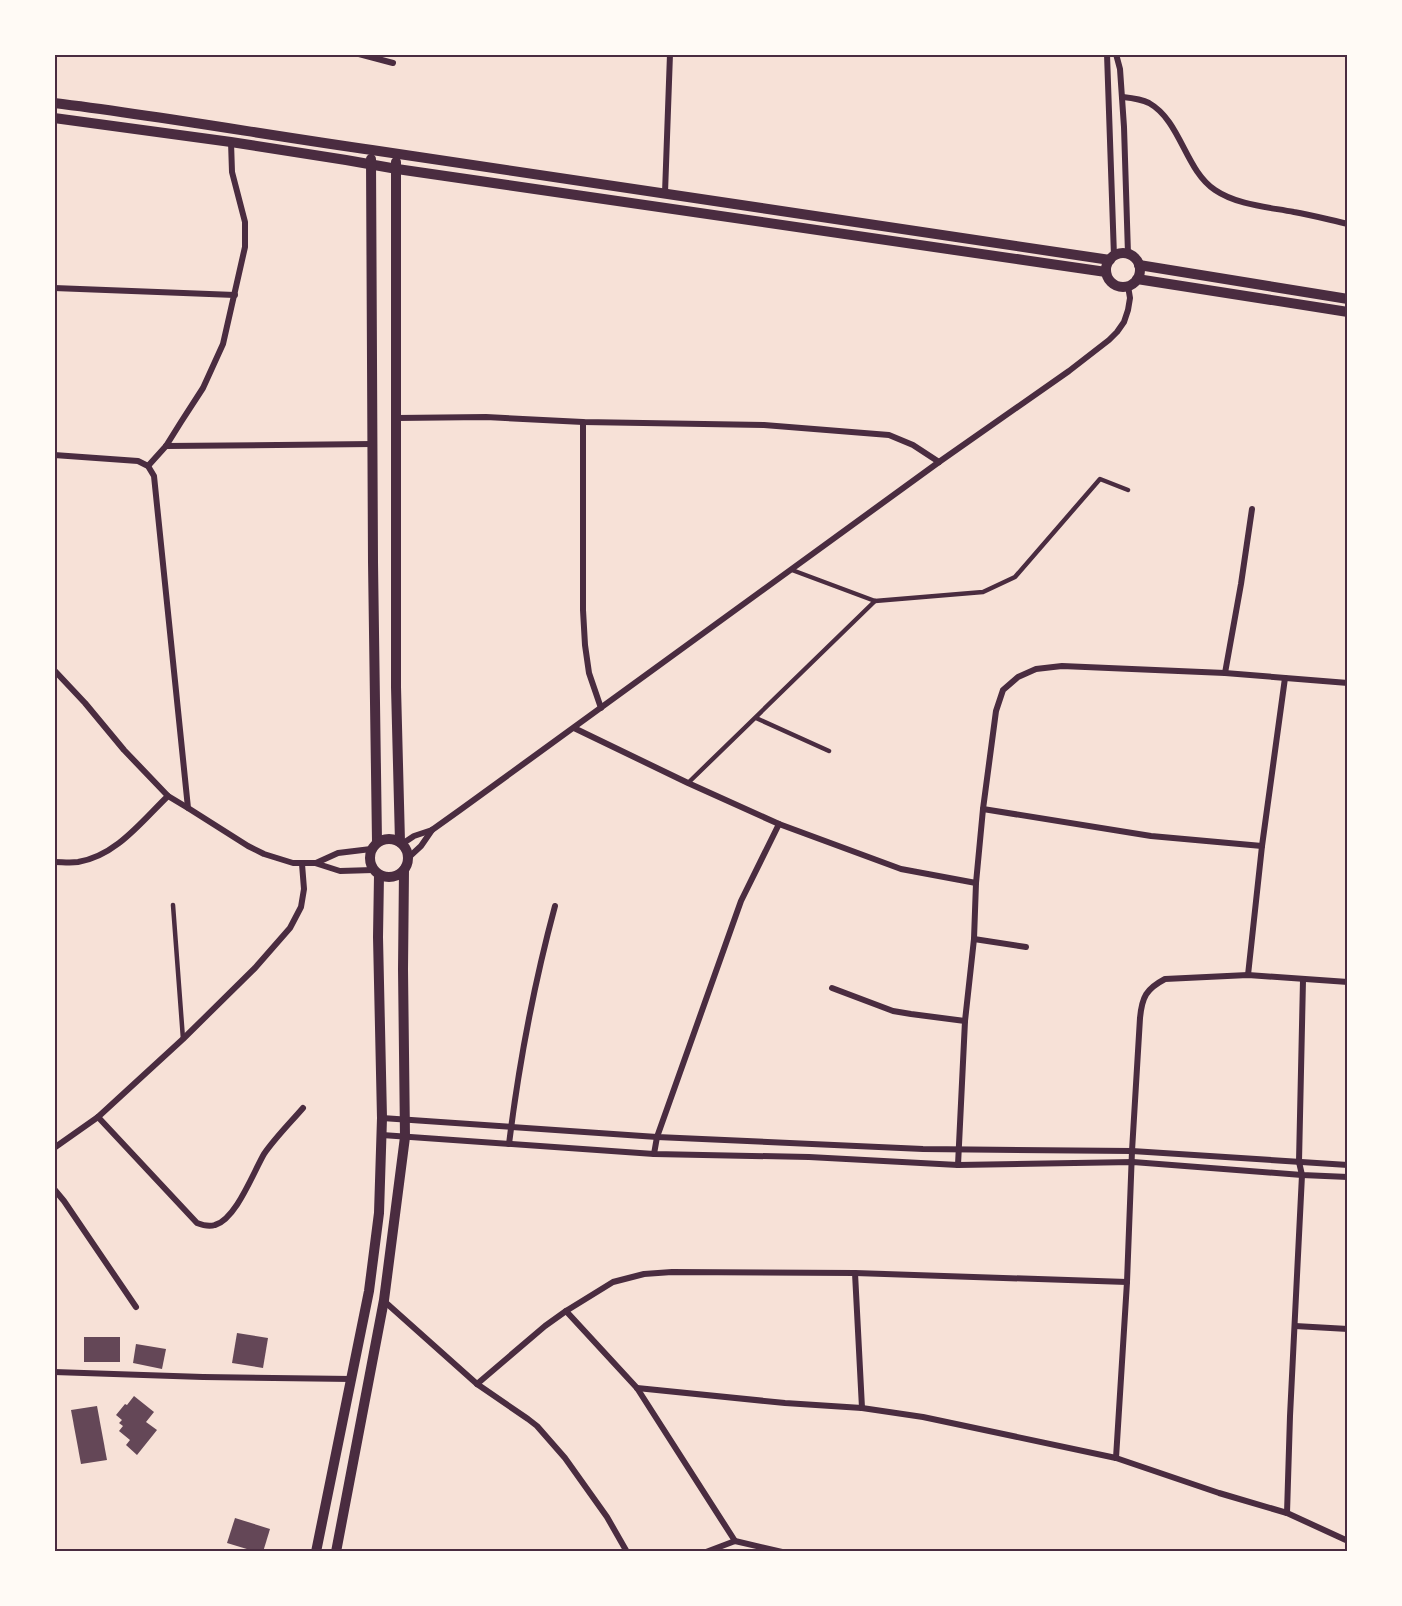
<svg xmlns="http://www.w3.org/2000/svg" width="1402" height="1606" font-family="'PT Sans Narrow',sans-serif">
<rect width="100%" height="100%" fill="#f7e1d7"/>
<!-- building -->
<g fill="#644757">
<polygon points="237,1333 268,1338 263,1368 232,1363"/>
<rect x="84" y="1337" width="36" height="25"/>
<polygon points="136,1344 166,1349 162,1369 133,1363"/>
<polygon points="134,1396 154,1412 146,1422 157,1430 137,1455 126,1445 130,1440 119,1431 123,1426 119,1423 122,1420 116,1415 125,1404 127,1405"/>
<polygon points="97,1406 107,1460 81,1464 71,1410"/>
<polygon points="235,1518 270,1529 263,1552 257,1552 227,1543"/>
</g>
<g fill="none" stroke-linecap="round" stroke-linejoin="round">
<!-- service -->
<g stroke="#4a2c40" stroke-width="4.5">
<polyline points="792,570 875,601 983,592 1015,577 1100,479 1128,490"/>
<polyline points="756,718 829,751"/>
<polyline points="688,783 875,601"/>
<polyline points="173,905 183,1039"/>
</g>
<!-- minor -->
<g stroke="#4a2c40" stroke-width="6">
<polyline points="359,54 393,63"/>
<polyline points="1107,54 1114,256"/>
<polyline points="1116,54 1120,69 1124,127 1128,254"/>
<path d="M1122,97C1131,98 1141,99 1149,103C1181,121 1185,170 1215,190C1237,205 1268,207 1294,212C1312,215 1330,220 1348,224"/>
<polyline points="665,193 670,54"/>
<polyline points="54,288 235,295"/>
<polyline points="397,418 486,417 583,422 764,425 889,435 913,445 939,462"/>
<polyline points="583,422 583,610 585,645 589,673 601,708"/>
<polyline points="166,446 373,444"/>
<polyline points="54,455 138,461 148,466 154,476 188,808 248,846 264,854 293,863 315,863 340,871 373,870"/>
<polyline points="148,466 166,446 181,422 203,388 223,344 245,247 245,222 232,172 231,142"/>
<polyline points="54,670 85,703 124,750 168,796 188,808"/>
<polyline points="1225,673 1241,584 1252,509"/>
<polyline points="574,728 688,783 779,824 901,869 976,883"/>
<polyline points="983,809 1151,836 1262,846"/>
<polyline points="402,844 414,836 432,830 460,810 939,462 1069,371 1109,340 1117,332 1124,322 1128,310 1130,298 1128,286"/>
<polyline points="408,858 421,846 432,830"/>
<path d="M54,862C62,862 70,863 78,862C116,856 142,821 168,796"/>
<polyline points="316,863 338,853 371,849"/>
<polyline points="974,939 1026,947"/>
<polyline points="1248,975 1262,846 1285,678"/>
<polyline points="832,988 893,1011 911,1014 965,1021"/>
<path d="M98,1117L197,1223C202,1225 209,1227 215,1225C236,1219 253,1173 264,1154C275,1138 290,1123 303,1108"/>
<polyline points="382,1118 657,1137 923,1149 1132,1151 1348,1165"/>
<polyline points="382,1135 654,1154 809,1157 958,1165 1133,1162 1302,1175 1348,1177"/>
<path d="M509,1144C519,1063 534,984 555,906"/>
<polyline points="54,1148 98,1117 183,1039 255,968 290,928 301,907 304,889 302,864"/>
<polyline points="654,1154 657,1137 741,901 779,824"/>
<polyline points="958,1165 965,1021 974,939 976,883 983,809 996,711 1003,690 1018,677 1036,669 1062,666 1225,673 1348,683"/>
<polyline points="54,1189 64,1201 136,1307"/>
<polyline points="855,1273 862,1408"/>
<polyline points="384,1301 477,1384 528,1419 537,1426 565,1458 607,1517 627,1552"/>
<polyline points="566,1311 637,1388 735,1541"/>
<polyline points="1295,1326 1348,1329"/>
<polyline points="54,1372 203,1377 352,1379"/>
<polyline points="477,1384 545,1326 566,1311 613,1282 644,1274 672,1272 855,1273 1127,1282"/>
<polyline points="637,1388 785,1403 862,1408 923,1417 1116,1458 1219,1493 1287,1513 1348,1541"/>
<path d="M1116,1458L1127,1282L1132,1151L1140,1018C1142,997 1146,989 1165,979L1248,975L1348,982"/>
<polyline points="1287,1513 1290,1416 1302,1175 1299,1162 1303,980"/>
<polyline points="706,1552 735,1541 782,1552"/>
</g>
<!-- tertiary -->
<g stroke="#4a2c40" stroke-width="10">
<path d="M54,103C161,116 266,135 372,150C618,185 864,222 1110,260"/>
<polyline points="54,118 231,142 346,160 397,169 1106,272"/>
<polyline points="371,159 373,562 377,842"/>
<polyline points="396,162 396,687 400,842"/>
<circle cx="1123" cy="270" r="17"/>
<polyline points="1139,265 1348,299"/>
<polyline points="1137,279 1348,312"/>
<circle cx="389" cy="858" r="19"/>
<polyline points="316,1552 369,1291 379,1213 382,1118 378,937 379,875"/>
<polyline points="336,1552 384,1300 405,1137 403,969 404,870"/>
</g>
</g>
<!-- border -->
<rect width="1402" height="1606" fill="none" stroke="#fffaf5" stroke-width="111"/>
<rect x="56" y="56" width="1290" height="1494" fill="none" stroke="#4a2c40" stroke-width="2"/>
</svg>
